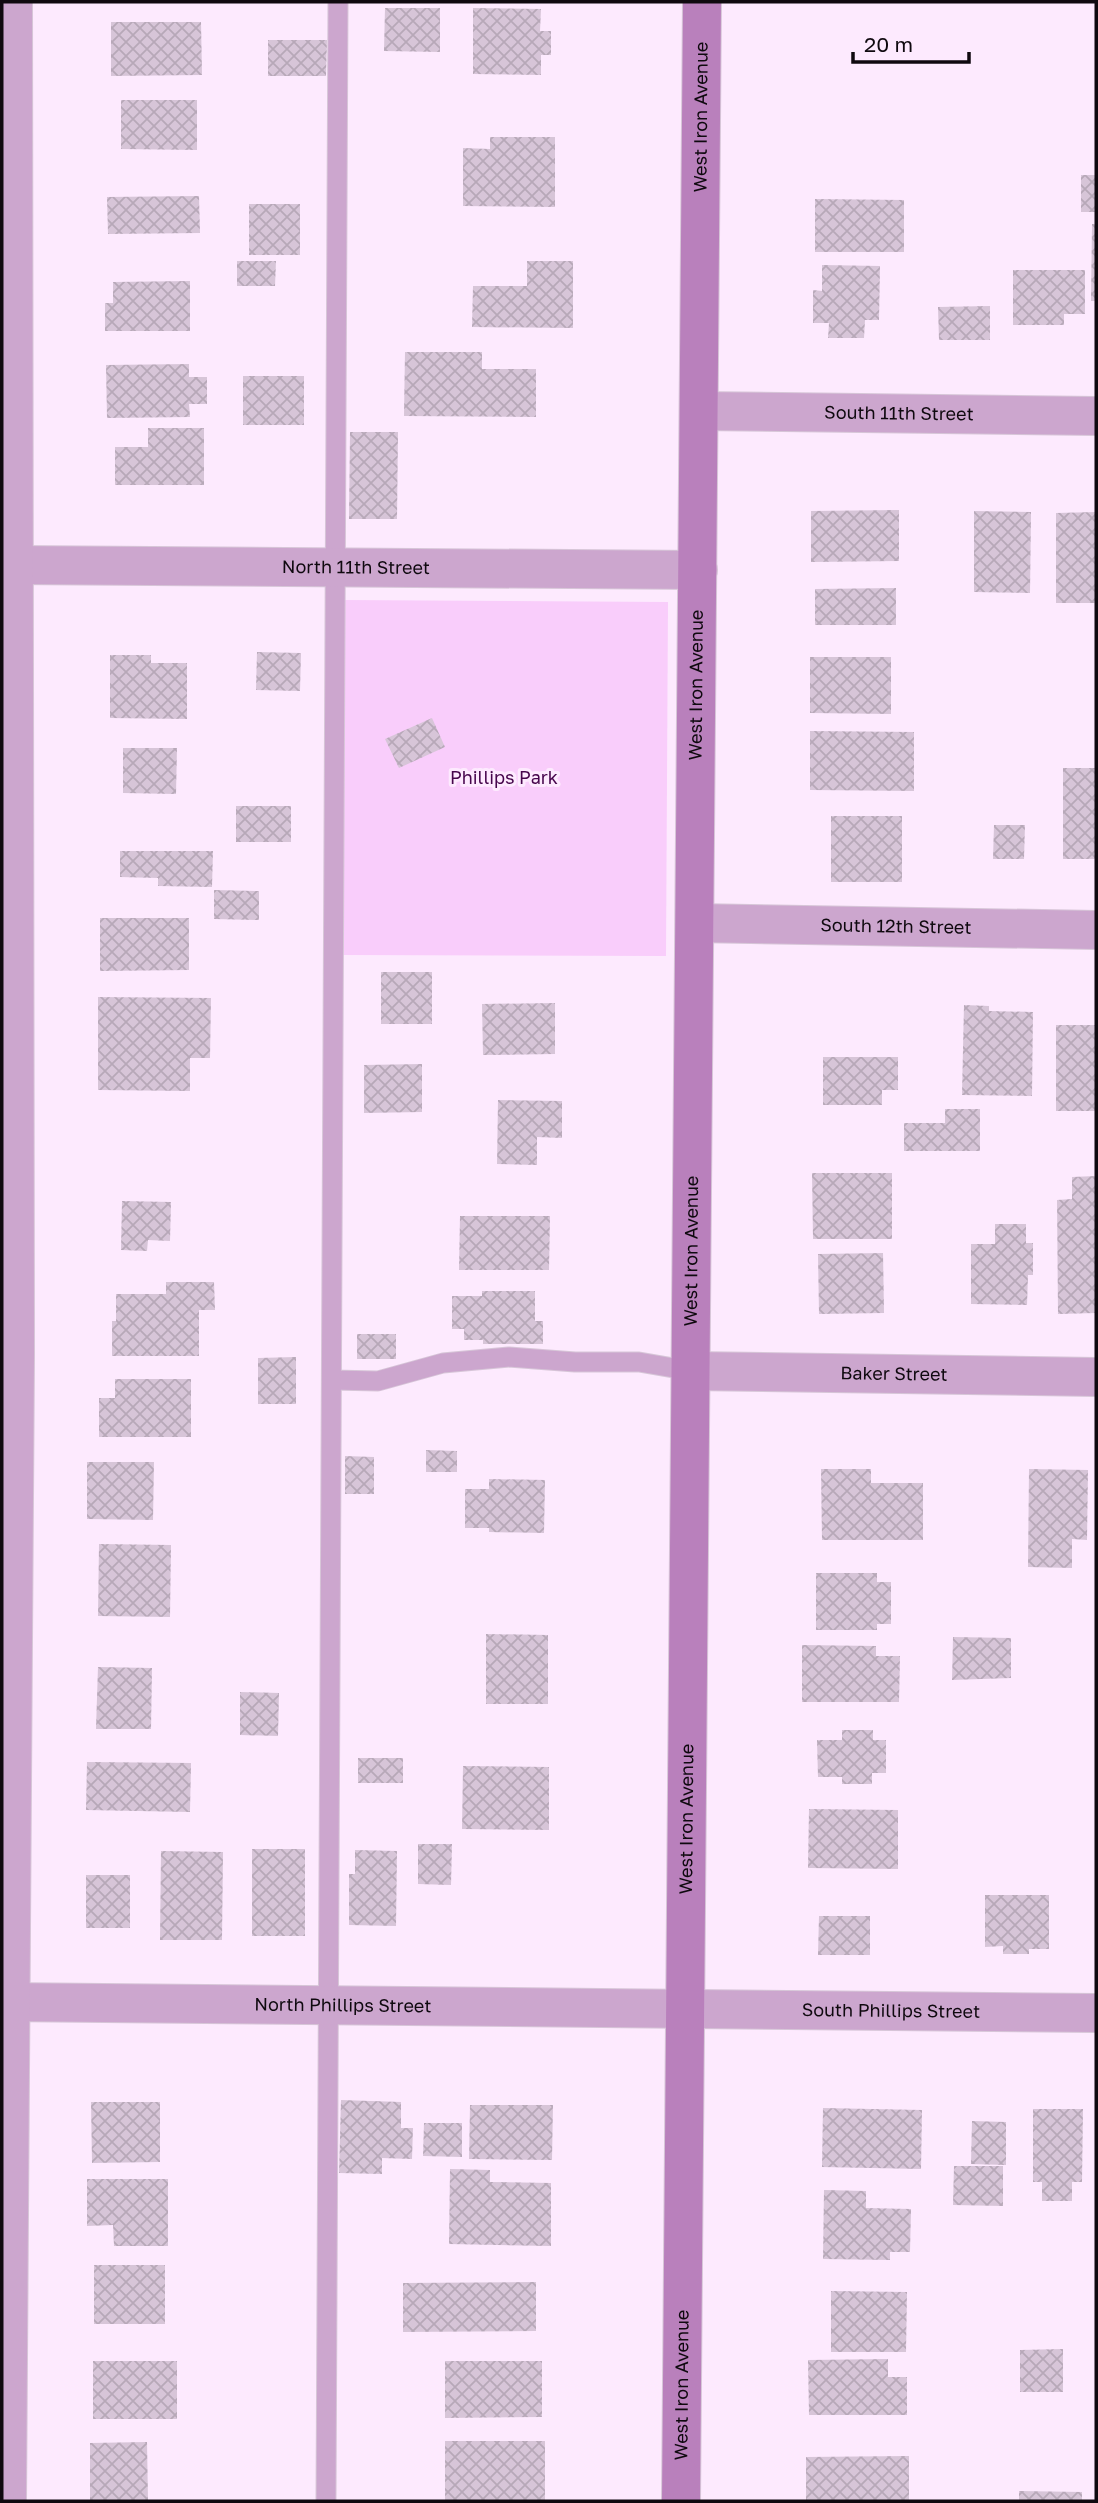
<svg xmlns="http://www.w3.org/2000/svg" width="1098" height="2503" font-family="'Golos Text',sans-serif">
<defs>
<pattern id="building-cross-hatch" width="8" height="8" patternUnits="userSpaceOnUse" patternTransform="scale(1.75)"><rect width="8" height="8" fill="#d7c5d8"/><path d="M0 0l8 8M0 8l8-8" fill="none" stroke="#b7a8b8"/></pattern>
</defs>
<rect width="100%" height="100%" fill="#fdeafe"/>
<!-- green -->
<polygon fill="#f9cdfb" points="342,600 668,602 666,956 339,955"/>
<!-- building -->
<g fill="url(#building-cross-hatch)">
<polygon points="385,8 440,8 440,52 384,51"/>
<polygon points="473,8 541,9 540,31 551,31 551,55 541,55 541,75 473,74"/>
<polygon points="111,22 201,22 202,75 111,76"/>
<polygon points="268,40 327,40 326,76 268,76"/>
<polygon points="121,100 197,100 197,150 121,149"/>
<polygon points="490,137 555,137 555,207 463,206 463,148 490,149"/>
<rect x="1081" y="175" width="15" height="37"/>
<polygon points="199,196 200,233 108,234 107,197"/>
<polygon points="815,199 904,200 904,252 815,252"/>
<rect x="249" y="204" width="51" height="51"/>
<polygon points="1092,224 1096,224 1096,301 1091,301"/>
<polygon points="237,261 276,261 275,286 237,286"/>
<polygon points="527,261 573,261 573,328 472,327 473,286 527,286"/>
<polygon points="822,265 880,266 879,320 865,320 864,338 828,338 829,323 813,323 813,290 822,291"/>
<polygon points="1013,270 1085,270 1085,314 1064,314 1064,325 1013,325"/>
<polygon points="190,281 190,331 105,331 105,303 113,303 113,282"/>
<polygon points="990,306 990,340 939,340 938,307"/>
<polygon points="405,352 482,352 482,369 536,369 536,417 404,416"/>
<polygon points="189,364 189,377 207,377 207,404 189,404 190,417 107,418 106,365"/>
<rect x="243" y="376" width="61" height="49"/>
<polygon points="148,428 204,428 204,485 115,485 115,447 148,447"/>
<polygon points="350,432 398,432 397,519 349,519"/>
<polygon points="899,510 899,561 811,562 811,511"/>
<polygon points="974,511 1031,512 1030,593 974,592"/>
<polygon points="1096,512 1096,603 1056,603 1056,513"/>
<polygon points="896,588 896,625 815,625 815,589"/>
<polygon points="257,652 301,653 300,691 256,690"/>
<polygon points="110,655 151,655 151,663 187,663 187,719 110,718"/>
<polygon points="810,657 891,657 891,714 810,713"/>
<polygon points="432,718 445,747 399,768 385,739"/>
<polygon points="810,731 914,732 914,791 810,790"/>
<polygon points="123,748 177,748 176,794 123,793"/>
<rect x="1063" y="768" width="33" height="91"/>
<rect x="236" y="806" width="55" height="36"/>
<rect x="831" y="816" width="71" height="66"/>
<polygon points="994,825 1025,825 1024,859 993,859"/>
<polygon points="120,851 213,851 212,887 158,886 158,878 120,877"/>
<polygon points="214,890 259,891 259,920 214,919"/>
<polygon points="100,918 189,918 189,970 100,971"/>
<rect x="381" y="972" width="51" height="52"/>
<polygon points="98,997 211,998 210,1058 190,1058 190,1091 98,1090"/>
<polygon points="555,1003 555,1054 483,1055 482,1004"/>
<polygon points="964,1005 989,1006 989,1011 1033,1012 1032,1096 962,1095"/>
<rect x="1056" y="1025" width="40" height="86"/>
<polygon points="823,1057 898,1057 898,1090 882,1090 882,1105 823,1105"/>
<polygon points="422,1064 422,1112 364,1113 364,1065"/>
<polygon points="498,1100 562,1101 562,1138 537,1137 537,1165 497,1164"/>
<polygon points="945,1109 980,1109 980,1151 904,1151 904,1123 945,1123"/>
<polygon points="812,1173 892,1173 892,1239 813,1239"/>
<polygon points="1096,1176 1096,1313 1058,1314 1057,1200 1072,1199 1072,1177"/>
<polygon points="122,1201 171,1202 170,1241 148,1240 147,1251 121,1250"/>
<polygon points="460,1216 550,1216 549,1270 459,1270"/>
<polygon points="995,1224 1026,1224 1026,1243 1033,1243 1033,1275 1028,1275 1027,1305 971,1304 971,1244 995,1244"/>
<polygon points="883,1253 884,1313 819,1314 818,1254"/>
<polygon points="166,1282 214,1282 215,1310 199,1310 199,1356 112,1356 112,1321 116,1321 116,1294 166,1294"/>
<polygon points="482,1291 535,1291 535,1321 543,1321 543,1344 483,1344 483,1340 464,1340 464,1329 452,1329 452,1296 482,1296"/>
<rect x="357" y="1334" width="39" height="25"/>
<polygon points="296,1357 296,1404 258,1404 258,1358"/>
<polygon points="115,1379 191,1379 191,1437 99,1437 99,1398 115,1398"/>
<polygon points="426,1450 457,1451 457,1472 426,1472"/>
<polygon points="345,1456 374,1457 374,1494 345,1494"/>
<polygon points="87,1462 154,1462 153,1520 87,1519"/>
<polygon points="821,1469 871,1469 871,1483 923,1483 923,1540 822,1540"/>
<polygon points="1029,1469 1088,1470 1087,1540 1072,1539 1072,1568 1028,1567"/>
<polygon points="489,1479 545,1480 544,1533 489,1532 489,1528 465,1528 465,1489 489,1489"/>
<polygon points="99,1544 171,1545 170,1617 98,1616"/>
<polygon points="816,1573 877,1573 877,1582 891,1582 891,1624 877,1624 877,1630 816,1630"/>
<polygon points="486,1634 548,1635 548,1704 486,1704"/>
<polygon points="953,1637 1011,1638 1011,1678 952,1680"/>
<polygon points="802,1645 876,1646 876,1656 900,1656 899,1702 802,1702"/>
<polygon points="98,1667 152,1668 151,1729 96,1729"/>
<polygon points="240,1692 279,1693 278,1736 240,1735"/>
<polygon points="842,1730 873,1730 873,1740 886,1740 886,1773 872,1773 872,1784 842,1784 842,1777 818,1777 817,1740 842,1740"/>
<rect x="358" y="1758" width="45" height="25"/>
<polygon points="87,1762 191,1763 190,1812 86,1810"/>
<polygon points="463,1766 549,1767 549,1830 462,1829"/>
<polygon points="809,1809 898,1810 898,1869 808,1868"/>
<polygon points="418,1844 452,1844 451,1885 418,1884"/>
<rect x="252" y="1849" width="53" height="87"/>
<polygon points="355,1850 397,1851 396,1926 349,1925 349,1874 355,1874"/>
<polygon points="161,1851 223,1852 222,1940 160,1940"/>
<rect x="86" y="1875" width="44" height="53"/>
<polygon points="985,1895 1049,1895 1049,1949 1029,1949 1029,1954 1003,1954 1003,1946 985,1947"/>
<polygon points="819,1916 870,1916 870,1955 818,1955"/>
<polygon points="341,2100 401,2102 401,2128 413,2128 412,2159 382,2158 382,2174 339,2173"/>
<polygon points="91,2102 160,2102 160,2162 92,2163"/>
<polygon points="470,2105 553,2105 552,2160 469,2159"/>
<polygon points="823,2108 922,2110 921,2169 822,2167"/>
<polygon points="1033,2109 1083,2109 1082,2182 1072,2182 1072,2201 1042,2201 1042,2182 1033,2182"/>
<polygon points="972,2121 1006,2122 1006,2165 971,2164"/>
<polygon points="424,2123 462,2123 462,2157 423,2156"/>
<polygon points="954,2166 1003,2166 1003,2206 953,2205"/>
<polygon points="450,2169 490,2170 490,2182 551,2183 551,2246 449,2244"/>
<polygon points="87,2179 168,2179 168,2246 114,2246 113,2225 87,2226"/>
<polygon points="824,2190 866,2191 866,2208 911,2209 910,2252 890,2252 890,2260 823,2259"/>
<rect x="94" y="2265" width="71" height="59"/>
<polygon points="536,2282 536,2331 403,2332 403,2283"/>
<polygon points="831,2291 907,2292 906,2352 831,2352"/>
<polygon points="1063,2349 1063,2392 1020,2392 1020,2350"/>
<polygon points="888,2359 888,2377 907,2377 907,2415 809,2415 808,2360"/>
<rect x="93" y="2361" width="84" height="58"/>
<polygon points="445,2361 542,2361 542,2417 445,2418"/>
<rect x="445" y="2441" width="100" height="60"/>
<polygon points="147,2442 148,2501 90,2501 90,2443"/>
<polygon points="909,2456 909,2501 806,2501 806,2457"/>
<polygon points="1019,2491 1082,2492 1082,2501 1019,2501"/>
</g>
<g fill="none" stroke-linecap="round" stroke-linejoin="round">
<defs>
<g id="lane">
<polyline points="332,1380 378,1381 443,1363 509,1357 575,1362 639,1362 691,1371"/>
<polyline points="326,2501 338,2"/>
</g>
<g id="street">
<path id="s1" d="M699,411L1096,416"/>
<path id="s2" d="M13,565L698,570"/>
<path id="s3" d="M695,923L1096,930"/>
<path id="s4" d="M691,1371L1096,1377"/>
<path id="s5" d="M2,2002L1096,2013"/>
<polyline points="7,2501 15,1354 13,2"/>
</g>
<g id="secondary">
<path id="s6" d="M681,2501L702,2"/>
</g>
</defs>
<!-- lane casing -->
<use href="#lane" stroke="#d7c6d8" stroke-width="21"/>
<!-- street casing -->
<use href="#street" stroke="#d7c6d8" stroke-width="40"/>
<!-- secondary casing -->
<use href="#secondary" stroke="#d7c6d8" stroke-width="40"/>
<!-- lane -->
<use href="#lane" stroke="#cca6ce" stroke-width="19"/>
<!-- street -->
<use href="#street" stroke="#cca6ce" stroke-width="38"/>
<!-- secondary -->
<use href="#secondary" stroke="#b980bc" stroke-width="38"/>
</g>
<g text-anchor="middle" stroke-width="6" stroke-linejoin="round" paint-order="stroke">
<!-- street labels -->
<g font-size="18" fill="#0f090f" stroke="#fdeafe">
<text dy="6" stroke="none"><textPath href="#s6" startOffset="2384">West Iron Avenue</textPath></text>
<text dy="6" stroke="none"><textPath href="#s1" startOffset="200">South 11th Street</textPath></text>
<text dy="6" stroke="none"><textPath href="#s2" startOffset="343">North 11th Street</textPath></text>
<text dy="6" stroke="none"><textPath href="#s6" startOffset="1816">West Iron Avenue</textPath></text>
<text dy="6" stroke="none"><textPath href="#s3" startOffset="201">South 12th Street</textPath></text>
<text dy="6" stroke="none"><textPath href="#s6" startOffset="1250">West Iron Avenue</textPath></text>
<text dy="6" stroke="none"><textPath href="#s4" startOffset="203">Baker Street</textPath></text>
<text dy="6" stroke="none"><textPath href="#s6" startOffset="682">West Iron Avenue</textPath></text>
<text dy="6" stroke="none"><textPath href="#s5" startOffset="341">North Phillips Street</textPath></text>
<text dy="6" stroke="none"><textPath href="#s5" startOffset="889">South Phillips Street</textPath></text>
<text dy="6" stroke="none"><textPath href="#s6" startOffset="116">West Iron Avenue</textPath></text>
</g>
<!-- park labels -->
<g font-size="18" fill="#46054c" stroke="#fdeafe">
<text x="504" y="784">Phillips Park</text>
</g>
</g>
<!-- border -->
<rect width="1098" height="2503" fill="none" stroke="#0f090f" stroke-width="7"/>
<!-- scale -->
<path d="M853 52v10h116v-10" fill="none" stroke="#0f090f" stroke-width="3.5"/>
<text x="864" y="52" font-size="21" fill="#0f090f" stroke="#fdeafe" stroke-width="5" paint-order="stroke">20 m</text>
</svg>
